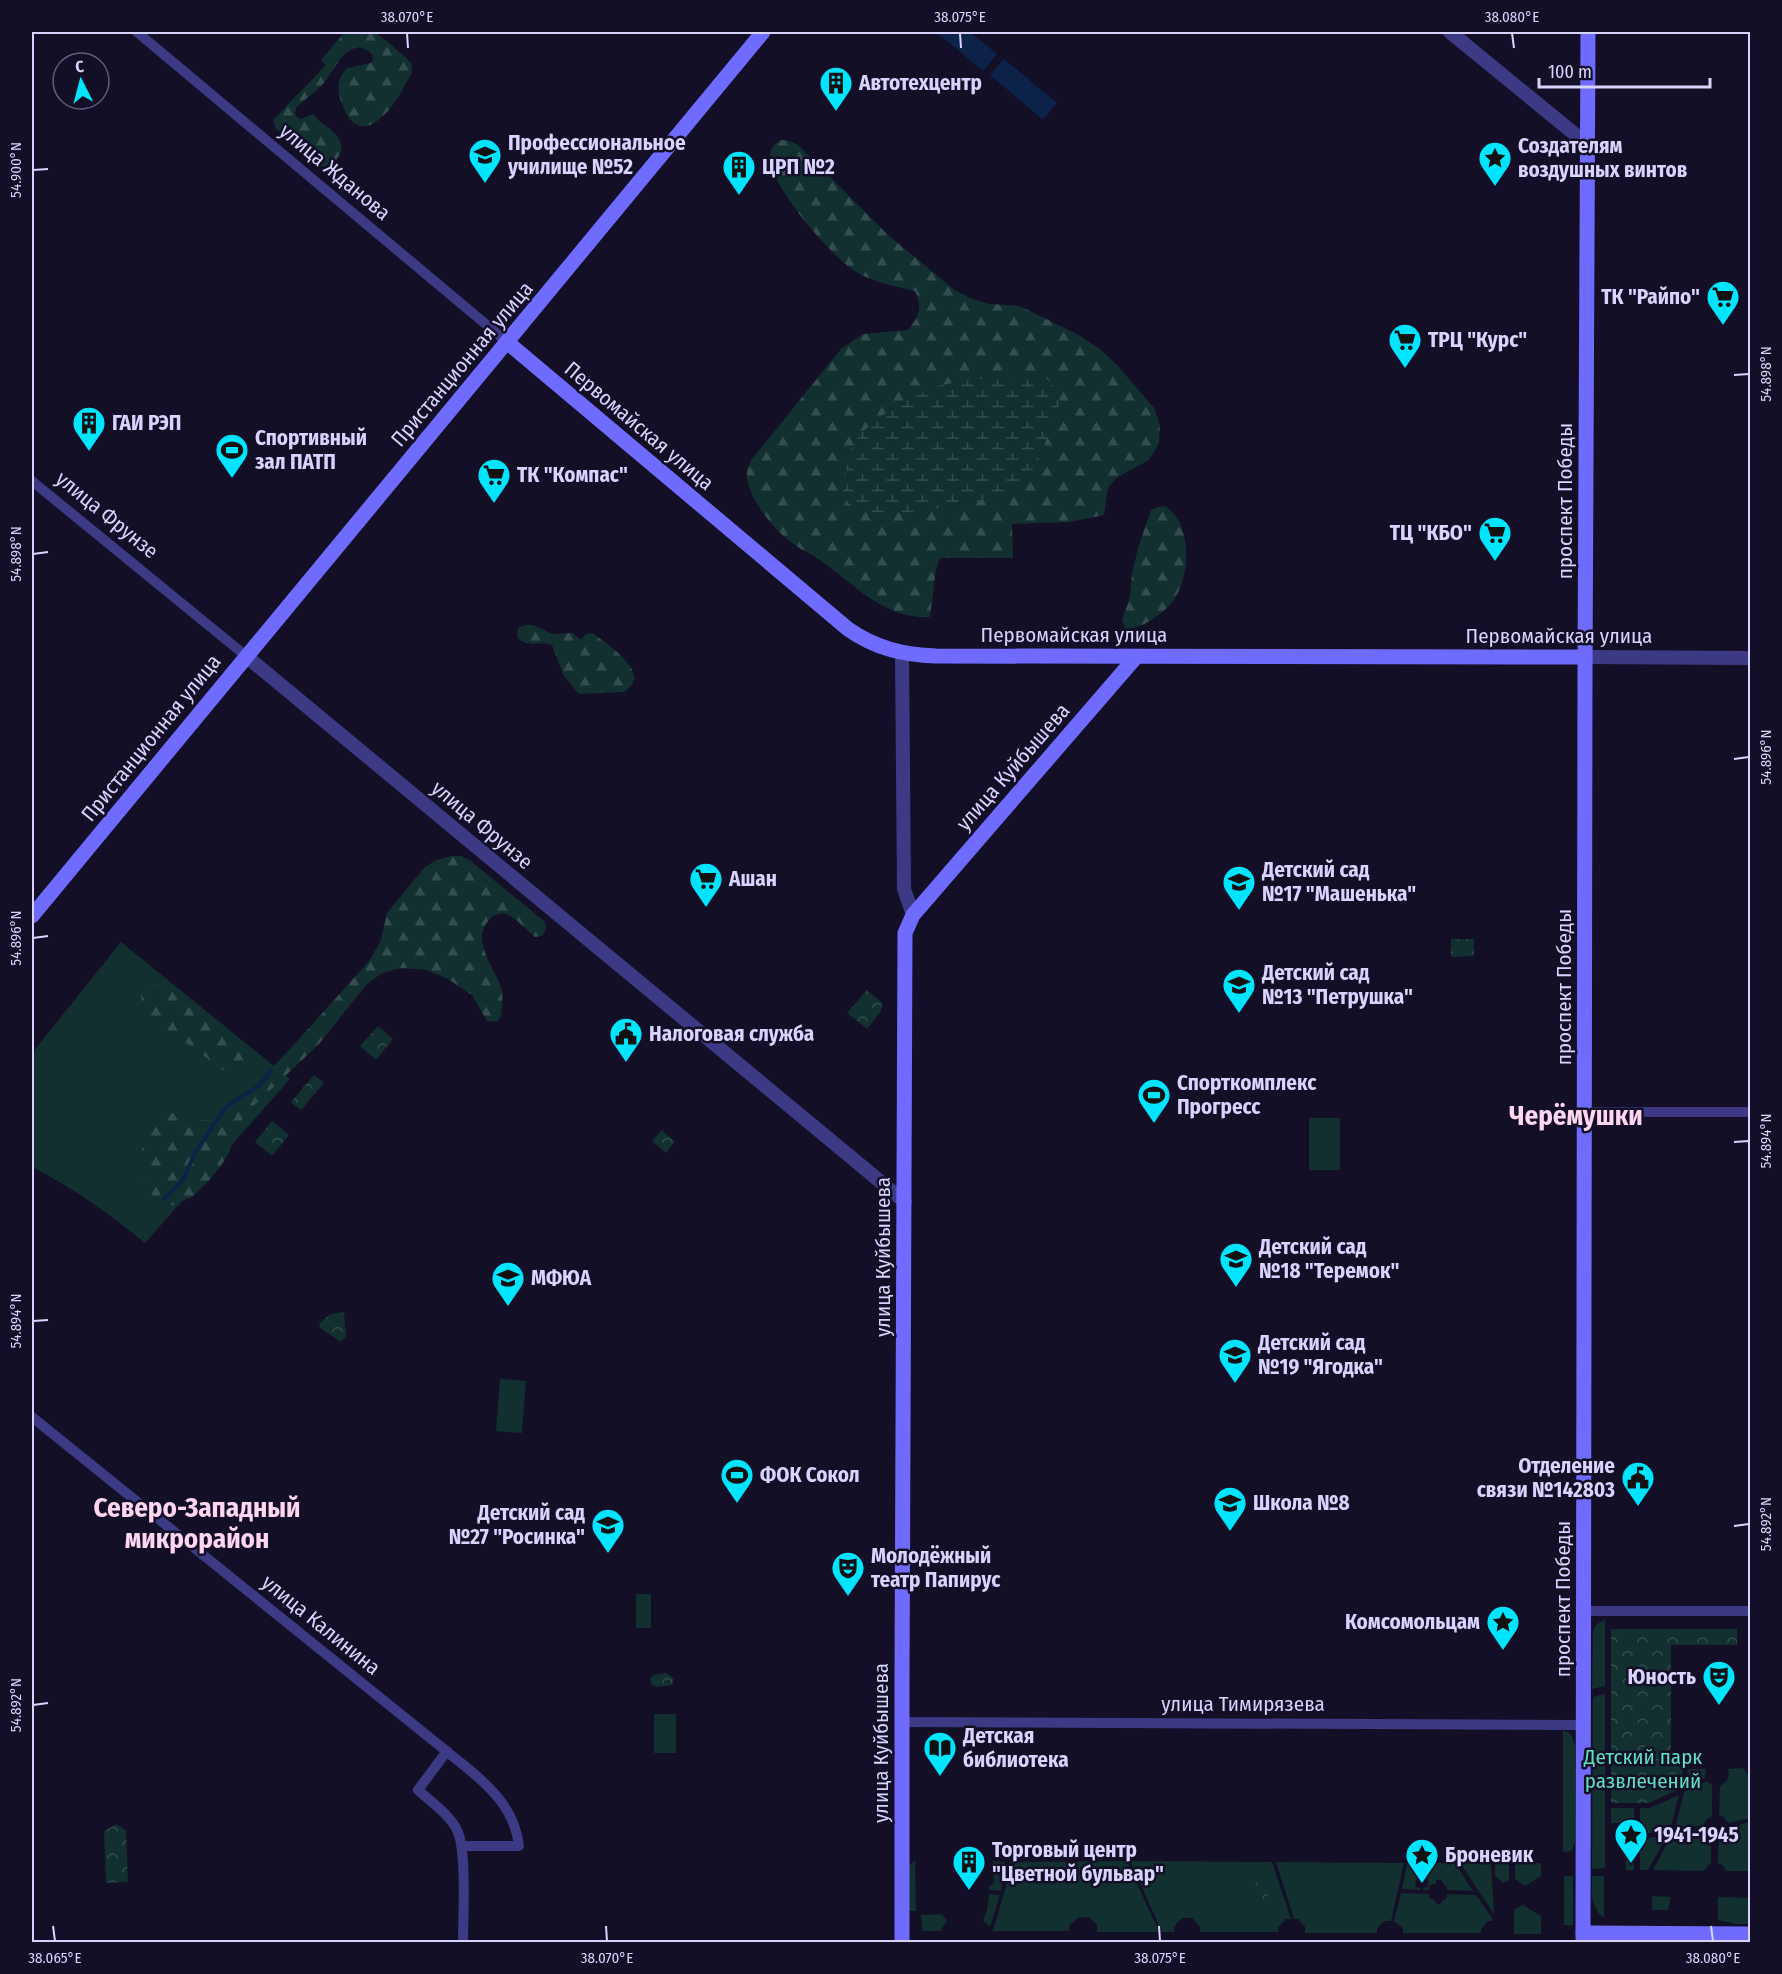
<svg xmlns="http://www.w3.org/2000/svg" width="1782" height="1974" font-family="'Fira Sans Condensed',sans-serif">
<defs>
<pattern id="forest-firs" width="22" height="20" patternUnits="userSpaceOnUse" patternTransform="scale(1.5)"><rect width="22" height="20" fill="#12302f"/><path d="M5 1l3.5 6h-7zM16 11l3.5 6h-7z" fill="#344d4e"/></pattern>
<pattern id="wetland-marsh" width="20" height="14" patternUnits="userSpaceOnUse" patternTransform="scale(1.5)"><rect width="20" height="14" fill="#12302f"/><path d="M1 5h8M5 5V1M11 12h8M15 12V8" fill="none" stroke="#344d4e"/></pattern>
<pattern id="park-crowns" width="20" height="18" patternUnits="userSpaceOnUse" patternTransform="scale(1.5)"><rect width="20" height="18" fill="#12302f"/><path d="M2 6a3 3 0 1 1 6 0M12 15a3 3 0 1 1 6 0" fill="none" stroke="#344d4e"/></pattern>
</defs>
<rect width="100%" height="100%" fill="#130f26"/>
<!-- green -->
<g fill="#12302f">
<path d="M121,942L290,1079L145,1243C108,1213 75,1189 32,1167V1053Z"/>
<rect x="1309" y="1118" width="31" height="52"/>
<polygon points="500,1379 526,1381 522,1433 496,1431"/>
<rect x="636" y="1594" width="15" height="34"/>
<polygon points="1605,1619 1605,1686 1592,1689 1593,1631 1596,1625"/>
<polygon points="1605,1694 1605,1868 1592,1869 1593,1697"/>
<rect x="654" y="1714" width="22" height="39"/>
<polygon points="1563,1730 1571,1734 1575,1745 1575,1841 1572,1851 1563,1852"/>
<polygon points="1743,1768 1750,1778 1750,1818 1728,1823 1724,1817 1719,1815 1720,1786 1727,1781 1729,1774 1728,1769"/>
<polygon points="1688,1769 1706,1769 1705,1778 1685,1787"/>
<polygon points="1707,1781 1712,1785 1712,1816 1706,1820 1703,1825 1675,1829 1684,1792"/>
<polygon points="1679,1795 1670,1829 1640,1835 1640,1808 1650,1808"/>
<rect x="1611" y="1808" width="23" height="15"/>
<polygon points="1750,1822 1750,1871 1726,1871 1723,1865 1718,1863 1719,1839 1725,1835 1727,1828"/>
<rect x="1626" y="1828" width="8" height="42"/>
<polygon points="1704,1829 1706,1835 1711,1839 1711,1863 1703,1871 1653,1870 1673,1833"/>
<polygon points="1668,1834 1648,1870 1640,1870 1640,1840"/>
<polygon points="915,1860 916,1911 909,1911 909,1866"/>
<polygon points="993,1861 1005,1862 1001,1891 989,1890 989,1887 994,1882"/>
<polygon points="1127,1861 1159,1932 1097,1932 1097,1925 1089,1917 1078,1918 1069,1926 1069,1931 993,1931 1008,1879 1009,1862"/>
<polygon points="1130,1861 1272,1862 1291,1919 1286,1919 1278,1927 1278,1932 1200,1932 1200,1927 1192,1918 1182,1918 1174,1927 1174,1932 1162,1932"/>
<polygon points="1276,1862 1404,1863 1391,1921 1385,1921 1377,1928 1377,1933 1305,1933 1305,1927 1298,1919 1294,1919"/>
<polygon points="1407,1863 1455,1863 1473,1891 1447,1890 1447,1886 1445,1886 1441,1880 1436,1880 1436,1883 1429,1886 1429,1890 1423,1890 1423,1888 1428,1887 1428,1879 1416,1879 1415,1887 1421,1888 1421,1890 1402,1889"/>
<polygon points="1460,1863 1491,1864 1494,1914"/>
<polygon points="1495,1863 1509,1863 1509,1880 1503,1883 1495,1876"/>
<polygon points="1515,1863 1541,1863 1541,1876 1525,1886 1515,1879"/>
<rect x="1564" y="1876" width="9" height="49"/>
<path d="M1592,1876H1604V1918C1590,1907 1592,1892 1592,1876Z"/>
<polygon points="1401,1893 1429,1894 1429,1897 1436,1902 1436,1904 1440,1904 1441,1902 1447,1898 1447,1894 1476,1895 1492,1918 1492,1921 1488,1921 1481,1929 1481,1933 1403,1933 1403,1928 1394,1921"/>
<polygon points="989,1894 1000,1895 990,1927 983,1920 987,1910"/>
<polygon points="1652,1896 1671,1897 1668,1910 1652,1910"/>
<polygon points="1718,1897 1750,1898 1750,1924 1736,1924 1718,1920"/>
<polygon points="1523,1905 1541,1916 1541,1934 1514,1934 1514,1910"/>
<polygon points="942,1914 947,1921 940,1931 922,1931 921,1915"/>
</g>
<!-- forest -->
<g fill="url(#forest-firs)">
<path d="M345,32C353,31 365,29 373,32C380,34 395,49 402,54C406,58 412,62 412,68C412,74 408,80 405,85C391,113 358,153 341,101C336,88 338,78 347,68L371,63L373,59L372,54C347,33 336,70 322,85C314,93 305,99 297,107L295,113L297,117L301,119L313,114C317,117 319,122 323,124C338,133 350,148 334,162C327,167 324,168 316,165L276,129L273,120L326,65L321,60Z"/>
<path d="M781,140L790,141L798,145L888,235L956,291L973,299L989,304L1020,306L1077,334L1100,349L1117,365L1154,408L1160,425L1159,443L1149,460L1116,478L1108,488L1104,515L1070,522L1012,524L1013,558H940L936,569L930,617C883,620 853,582 817,558C807,552 796,547 786,538C771,527 744,491 747,472C747,467 750,463 752,459L841,349L863,334L908,330C919,316 923,308 915,291C894,286 871,282 853,270C832,256 755,173 773,146C775,144 778,142 781,140Z"/>
<path d="M1165,506C1193,524 1191,576 1173,601C1163,614 1142,629 1126,629L1122,620L1130,597L1132,574L1138,548L1151,510L1157,507Z"/>
<path d="M526,625H533L552,634L573,633L581,640L586,634L592,633C604,641 637,664 634,680C633,685 628,688 625,692L579,694L564,676L552,645C540,641 528,648 518,638L517,632L519,627Z"/>
<path d="M452,856H461L471,861L545,922L546,929L542,936L535,937C526,930 516,917 505,914C500,913 492,915 489,920C471,940 493,965 500,985C504,994 502,1007 501,1017L496,1022L487,1021L472,995L448,979L426,970L402,968L382,973L366,985L319,1044L245,1114L236,1131L229,1153L220,1167L206,1184L192,1197L173,1205H160C156,1200 151,1196 148,1190C136,1169 143,1141 149,1119L160,1112L173,1113L192,1121L210,1120L227,1112L237,1104L291,1048L370,960L381,940L387,913L424,868L436,860Z"/>
<path d="M150,985L162,986L172,991C189,1004 233,1031 242,1049C245,1056 246,1065 243,1072L234,1074L223,1070L151,1017C144,1008 139,1000 142,988Z"/>
</g>
<!-- wetland -->
<path fill="url(#wetland-marsh)" d="M1044,377C1066,393 1061,402 1052,424C1042,449 1039,470 1016,487C992,505 894,518 864,511C859,510 853,506 848,503L842,487L851,451L860,434L883,415L913,397L938,386L972,379Z"/>
<!-- park -->
<g fill="url(#park-crowns)">
<polygon points="1451,939 1474,939 1474,956 1451,957"/>
<polygon points="867,990 882,1003 881,1011 867,1029 847,1013"/>
<polygon points="378,1026 393,1039 376,1060 360,1046"/>
<polygon points="314,1075 324,1083 301,1110 291,1102"/>
<polygon points="272,1121 289,1135 272,1156 255,1142"/>
<polygon points="662,1130 675,1142 666,1153 652,1141"/>
<polygon points="344,1312 346,1336 341,1342 320,1328 319,1324 330,1314"/>
<polygon points="1611,1629 1737,1629 1737,1645 1671,1645 1671,1751 1676,1763 1684,1767 1679,1789 1649,1803 1611,1803"/>
<polygon points="666,1673 674,1678 672,1685 657,1687 652,1685 650,1679 653,1675"/>
<polygon points="117,1824 126,1831 128,1882 106,1883 104,1831"/>
<polygon points="1249,1883 1266,1883 1269,1899 1249,1899"/>
</g>
<!-- water -->
<g fill="#0c2248">
<polygon points="936,32 970,32 997,54 983,71"/>
<polygon points="1004,59 1057,103 1043,120 990,75"/>
</g>
<g fill="none" stroke-linecap="round" stroke-linejoin="round">
<!-- stream -->
<polyline stroke="#0c2248" stroke-width="4" points="164,1199 182,1181 196,1151 223,1111 230,1104 259,1086 271,1071"/>
<!-- minor -->
<g stroke="#3d3a85" stroke-width="10">
<polyline points="137,32 507,342"/>
<polyline points="32,481 246,656"/>
<polyline points="1585,1112 1750,1112"/>
<path d="M32,1417L466,1767C493,1789 515,1811 519,1846H462"/>
<polyline points="1584,1611 1750,1611"/>
<polyline points="902,1722 1584,1725"/>
<path d="M447,1751L418,1790C431,1802 449,1814 457,1830C467,1850 463,1917 463,1942"/>
</g>
<!-- tertiary -->
<g stroke="#3d3a85" stroke-width="14">
<polyline points="1450,32 1588,145"/>
<polyline points="902,653 904,889 913,915"/>
<polyline points="246,656 905,1202"/>
<polyline points="1585,657 1750,658"/>
</g>
<!-- secondary -->
<g stroke="#6f6bff" stroke-width="15">
<path d="M507,342L848,629C875,648 903,655 936,656L1585,657"/>
<polyline points="32,916 763,32"/>
<polyline points="1583,1933 1750,1934"/>
<polyline points="902,1942 902,1681 905,933 913,915 1136,657"/>
<polyline points="1583,1942 1585,674 1588,32"/>
</g>
</g>
<!-- ticks -->
<path fill="none" stroke="#d9d4ff" stroke-width="2" d="M407,33L408,48M960,33L961,48M1512,33L1514,48M33,170L48,169M1734,375L1749,374M33,554L48,552M1734,759L1749,757M33,938L48,936M1734,1142L1749,1141M33,1321L48,1320M1734,1526L1749,1524M33,1705L48,1703M53,1926L55,1941M606,1926L607,1941M1159,1926L1160,1941M1711,1926L1713,1941"/>
<!-- icons -->
<defs>
<symbol id="building-pin" viewBox="-11 -11 22 30"><path d="M0 17L-7.5 6A9.5 9.5 0 1 1 7.5 6Z" fill="#00e5ff" stroke="#130f26"/><path d="M-4-6H4V6H1V3H-1V6H-4ZM-2.5-4.3h1.7v1.8h-1.7ZM.8-4.3h1.7v1.8H.8ZM-2.5-1h1.7V.8h-1.7ZM.8-1h1.7V.8H.8Z" fill="#111"/></symbol>
<symbol id="university-pin" viewBox="-11 -11 22 30"><path d="M0 17L-7.5 6A9.5 9.5 0 1 1 7.5 6Z" fill="#00e5ff" stroke="#130f26"/><path d="M0-5L7-2L0 1L-7-2ZM-4 1L0 2.5L4 1V4Q0 6-4 4Z" fill="#111"/></symbol>
<symbol id="sight-pin" viewBox="-11 -11 22 30"><path d="M0 17L-7.5 6A9.5 9.5 0 1 1 7.5 6Z" fill="#00e5ff" stroke="#130f26"/><path d="M0-6L1.8-2.2L6-1.7L2.9 1.2L3.7 5.4L0 3.3L-3.7 5.4L-2.9 1.2L-6-1.7L-1.8-2.2Z" fill="#111"/></symbol>
<symbol id="supermarket-pin" viewBox="-11 -11 22 30"><path d="M0 17L-7.5 6A9.5 9.5 0 1 1 7.5 6Z" fill="#00e5ff" stroke="#130f26"/><path d="M-6-5.5h2.5l.6 2H6L4.5 2H-2.5L-4.4-4H-6ZM-1.5 3.2a1.3 1.3 0 1 0 .1 0ZM3 3.2a1.3 1.3 0 1 0 .1 0Z" fill="#111"/></symbol>
<symbol id="stadium-pin" viewBox="-11 -11 22 30"><path d="M0 17L-7.5 6A9.5 9.5 0 1 1 7.5 6Z" fill="#00e5ff" stroke="#130f26"/><path d="M0-5a6.5 5 0 1 0 0 10a6.5 5 0 1 0 0-10ZM-3.5-1.8h7v3.6h-7Z" fill="#111"/></symbol>
<symbol id="school-pin" viewBox="-11 -11 22 30"><path d="M0 17L-7.5 6A9.5 9.5 0 1 1 7.5 6Z" fill="#00e5ff" stroke="#130f26"/><path d="M0-5L7-2L0 1L-7-2ZM-4 1L0 2.5L4 1V4Q0 6-4 4Z" fill="#111"/></symbol>
<symbol id="civic-pin" viewBox="-11 -11 22 30"><path d="M0 17L-7.5 6A9.5 9.5 0 1 1 7.5 6Z" fill="#00e5ff" stroke="#130f26"/><path d="M-.6-6.5H3V-4.5H.6V-3L4-1V1h2V6H-6V1h2V-1L-.6-3ZM-1.2 2.5V6h2.4V2.5Z" fill="#111"/></symbol>
<symbol id="theatre-pin" viewBox="-11 -11 22 30"><path d="M0 17L-7.5 6A9.5 9.5 0 1 1 7.5 6Z" fill="#00e5ff" stroke="#130f26"/><path d="M-5-5.5Q0-4 5-5.5V0Q5 5 0 6Q-5 5-5 0ZM-3.3-2.5H-1v1.5H-3.3ZM1-2.5H3.3v1.5H1ZM-2.8 1Q0 5.5 2.8 1Z" fill="#111"/></symbol>
<symbol id="library-pin" viewBox="-11 -11 22 30"><path d="M0 17L-7.5 6A9.5 9.5 0 1 1 7.5 6Z" fill="#00e5ff" stroke="#130f26"/><path d="M-6-4Q-3-5.5-.7-3.5V5Q-3 3-6 4ZM6-4Q3-5.5 .7-3.5V5Q3 3 6 4Z" fill="#111"/></symbol>
</defs>
<g fill-rule="evenodd">
<use href="#building-pin" x="817" y="64" width="38" height="52"/>
<use href="#university-pin" x="466" y="136" width="38" height="52"/>
<use href="#sight-pin" x="1476" y="139" width="38" height="52"/>
<use href="#building-pin" x="720" y="148" width="38" height="52"/>
<use href="#supermarket-pin" x="1704" y="278" width="38" height="52"/>
<use href="#supermarket-pin" x="1386" y="321" width="38" height="52"/>
<use href="#building-pin" x="70" y="404" width="38" height="52"/>
<use href="#stadium-pin" x="213" y="431" width="38" height="52"/>
<use href="#supermarket-pin" x="475" y="456" width="38" height="52"/>
<use href="#supermarket-pin" x="1476" y="514" width="38" height="52"/>
<use href="#supermarket-pin" x="687" y="860" width="38" height="52"/>
<use href="#school-pin" x="1220" y="863" width="38" height="52"/>
<use href="#school-pin" x="1220" y="966" width="38" height="52"/>
<use href="#civic-pin" x="607" y="1015" width="38" height="52"/>
<use href="#stadium-pin" x="1135" y="1076" width="38" height="52"/>
<use href="#school-pin" x="1217" y="1240" width="38" height="52"/>
<use href="#university-pin" x="489" y="1259" width="38" height="52"/>
<use href="#school-pin" x="1216" y="1336" width="38" height="52"/>
<use href="#stadium-pin" x="718" y="1456" width="38" height="52"/>
<use href="#civic-pin" x="1619" y="1459" width="38" height="52"/>
<use href="#school-pin" x="1211" y="1484" width="38" height="52"/>
<use href="#school-pin" x="589" y="1506" width="38" height="52"/>
<use href="#theatre-pin" x="829" y="1549" width="38" height="52"/>
<use href="#sight-pin" x="1484" y="1603" width="38" height="52"/>
<use href="#theatre-pin" x="1700" y="1658" width="38" height="52"/>
<use href="#library-pin" x="921" y="1729" width="38" height="52"/>
<use href="#sight-pin" x="1612" y="1816" width="38" height="52"/>
<use href="#sight-pin" x="1403" y="1836" width="38" height="52"/>
<use href="#building-pin" x="950" y="1843" width="38" height="52"/>
</g>
<g text-anchor="middle" stroke-width="5" stroke-linejoin="round" paint-order="stroke">
<!-- poi labels -->
<g font-size="21" font-weight="bold" fill="#d9d4ff" stroke="#130f26" text-anchor="start">
<text x="859" y="90">Автотехцентр</text>
<text x="508" y="150">Профессиональное<tspan x="508" dy="24">училище №52</tspan></text>
<text x="1518" y="153">Создателям<tspan x="1518" dy="24">воздушных винтов</tspan></text>
<text x="762" y="174">ЦРП №2</text>
<text x="1700" y="304" text-anchor="end">ТК "Райпо"</text>
<text x="1428" y="347">ТРЦ "Курс"</text>
<text x="112" y="430">ГАИ РЭП</text>
<text x="255" y="445">Спортивный<tspan x="255" dy="24">зал ПАТП</tspan></text>
<text x="517" y="482">ТК "Компас"</text>
<text x="1472" y="540" text-anchor="end">ТЦ "КБО"</text>
<text x="1262" y="877">Детский сад<tspan x="1262" dy="24">№17 "Машенька"</tspan></text>
<text x="729" y="886">Ашан</text>
<text x="1262" y="980">Детский сад<tspan x="1262" dy="24">№13 "Петрушка"</tspan></text>
<text x="649" y="1041">Налоговая служба</text>
<text x="1177" y="1090">Спорткомплекс<tspan x="1177" dy="24">Прогресс</tspan></text>
<text x="1259" y="1254">Детский сад<tspan x="1259" dy="24">№18 "Теремок"</tspan></text>
<text x="531" y="1285">МФЮА</text>
<text x="1258" y="1350">Детский сад<tspan x="1258" dy="24">№19 "Ягодка"</tspan></text>
<text x="1615" y="1473" text-anchor="end">Отделение<tspan x="1615" dy="24">связи №142803</tspan></text>
<text x="760" y="1482">ФОК Сокол</text>
<text x="1253" y="1510">Школа №8</text>
<text x="585" y="1520" text-anchor="end">Детский сад<tspan x="585" dy="24">№27 "Росинка"</tspan></text>
<text x="871" y="1563">Молодёжный<tspan x="871" dy="24">театр Папирус</tspan></text>
<text x="1480" y="1629" text-anchor="end">Комсомольцам</text>
<text x="1696" y="1684" text-anchor="end">Юность</text>
<text x="963" y="1743">Детская<tspan x="963" dy="24">библиотека</tspan></text>
<text x="1654" y="1842">1941-1945</text>
<text x="992" y="1857">Торговый центр<tspan x="992" dy="24">"Цветной бульвар"</tspan></text>
<text x="1445" y="1862">Броневик</text>
</g>
<!-- street labels -->
<g font-size="21" fill="#d9d4ff" stroke="#130f26">
<text transform="translate(335 172) rotate(40)" y="7">улица Жданова</text>
<text transform="translate(462 364) rotate(-50)" y="7">Пристанционная улица</text>
<text transform="translate(639 426) rotate(40)" y="7">Первомайская улица</text>
<text transform="translate(1565 501) rotate(-90)" y="7">проспект Победы</text>
<text transform="translate(107 515) rotate(39)" y="7">улица Фрунзе</text>
<text x="1074" y="642">Первомайская улица</text>
<text x="1559" y="643">Первомайская улица</text>
<text transform="translate(151 738) rotate(-51)" y="7">Пристанционная улица</text>
<text transform="translate(1013 767) rotate(-49)" y="7">улица Куйбышева</text>
<text transform="translate(482 825) rotate(40)" y="7">улица Фрунзе</text>
<text transform="translate(1564 987) rotate(-90)" y="7">проспект Победы</text>
<text transform="translate(883 1257) rotate(-90)" y="7">улица Куйбышева</text>
<text transform="translate(1563 1599) rotate(-90)" y="7">проспект Победы</text>
<text transform="translate(321 1625) rotate(39)" y="7">улица Калинина</text>
<text x="1243" y="1711">улица Тимирязева</text>
<text transform="translate(881 1743) rotate(-90)" y="7">улица Куйбышева</text>
</g>
<!-- park labels -->
<g font-size="21" fill="#5fe0c0" stroke="#130f26">
<text x="1643" y="1764">Детский парк<tspan x="1643" dy="24">развлечений</tspan></text>
</g>
<!-- district labels -->
<g font-size="27" font-weight="bold" fill="#ffd6f0" stroke="#130f26">
<text x="1576" y="1125">Черёмушки</text>
<text x="197" y="1517">Северо-Западный<tspan x="197" dy="31">микрорайон</tspan></text>
</g>
</g>
<!-- border -->
<rect width="1782" height="1974" fill="none" stroke="#130f26" stroke-width="66"/>
<!-- north arrow -->
<g transform="translate(81 81) rotate(354)"><circle r="28" fill="#130f26" stroke="#625e7d" stroke-width="1.5"/>
<path d="M0-4.5L10 22L0 15L-10 22Z" fill="#00e5ff"/>
<text y="-9" font-size="16" font-weight="bold" text-anchor="middle" fill="#d9d4ff">С</text>
</g>
<!-- scale -->
<path d="M1539 78v9h171v-9" fill="none" stroke="#d9d4ff" stroke-width="3"/>
<text x="1548" y="78" font-size="18" fill="#d9d4ff" stroke="#130f26" stroke-width="4.5" paint-order="stroke">100 m</text>
<rect x="33" y="33" width="1716" height="1908" fill="none" stroke="#d9d4ff" stroke-width="2"/>
<g font-size="15" text-anchor="middle" fill="#d9d4ff">
<text x="407" y="22">38.070°E</text>
<text x="960" y="22">38.075°E</text>
<text x="1512" y="22">38.080°E</text>
<text transform="translate(16 170) rotate(-90)" y="5">54.900°N</text>
<text transform="translate(1766 374) rotate(-90)" y="5">54.898°N</text>
<text transform="translate(16 554) rotate(-90)" y="5">54.898°N</text>
<text transform="translate(1766 757) rotate(-90)" y="5">54.896°N</text>
<text transform="translate(16 938) rotate(-90)" y="5">54.896°N</text>
<text transform="translate(1766 1141) rotate(-90)" y="5">54.894°N</text>
<text transform="translate(16 1321) rotate(-90)" y="5">54.894°N</text>
<text transform="translate(1766 1524) rotate(-90)" y="5">54.892°N</text>
<text transform="translate(16 1705) rotate(-90)" y="5">54.892°N</text>
<text x="55" y="1963">38.065°E</text>
<text x="607" y="1963">38.070°E</text>
<text x="1160" y="1963">38.075°E</text>
<text x="1713" y="1963">38.080°E</text>
</g>
</svg>
